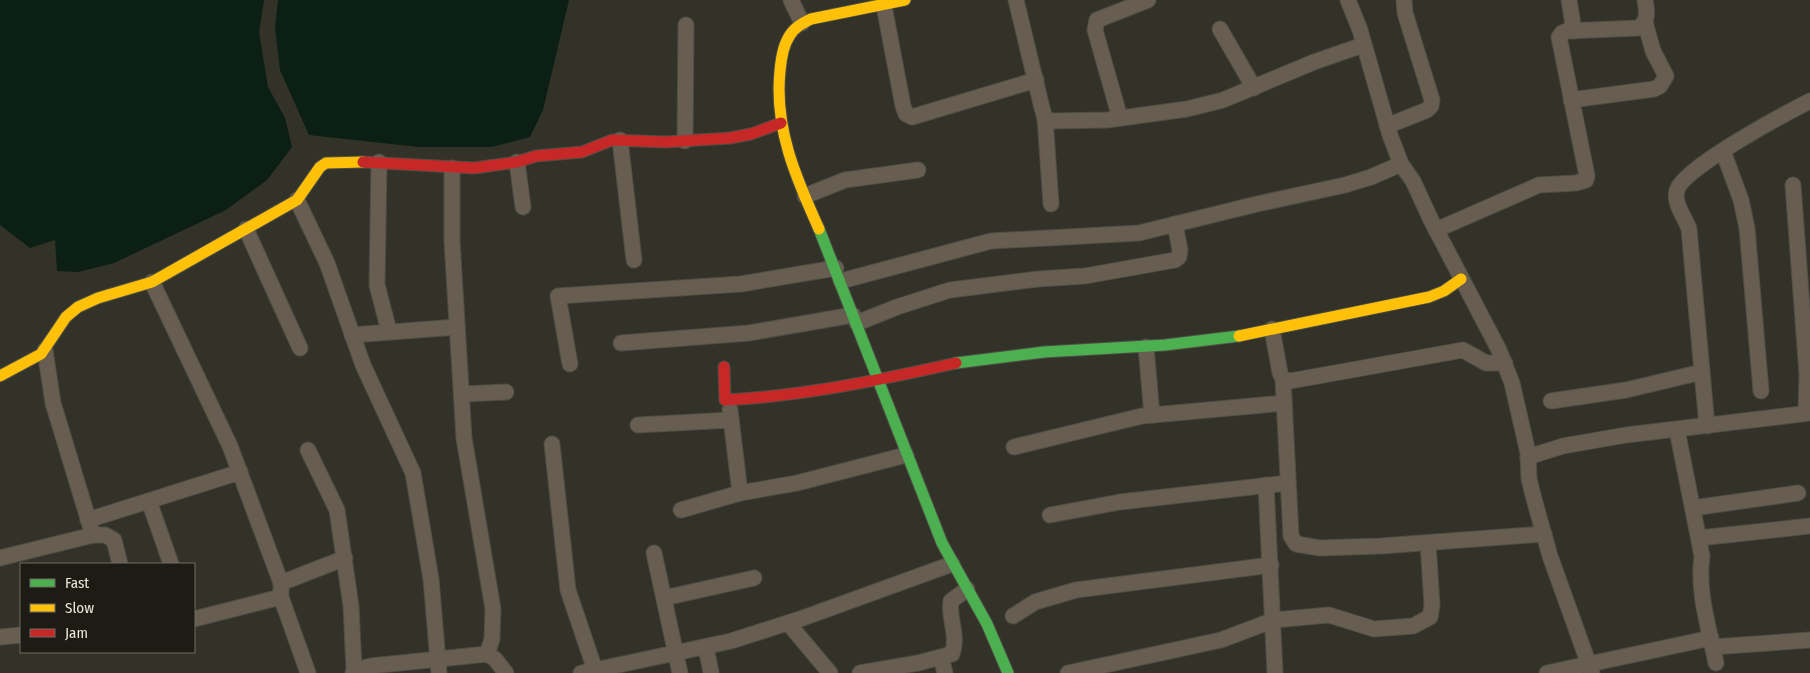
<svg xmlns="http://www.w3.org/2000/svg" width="1810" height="673" font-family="'Fira Sans Condensed',sans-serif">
<rect width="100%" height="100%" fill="#323228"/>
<!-- water -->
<g fill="#0b1f14">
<polygon points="0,0 264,0 259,32 268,87 285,118 292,147 267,180 226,210 114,263 78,272 57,271 55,240 30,248 0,225"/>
<polygon points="278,0 569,0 543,110 530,137 492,147 419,147 309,135 280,70 275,28"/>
</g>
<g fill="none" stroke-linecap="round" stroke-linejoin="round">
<defs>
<g id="street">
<polyline points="791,0 802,23"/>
<polyline points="1016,0 1042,108 1045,118 1051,121 1107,120 1187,109 1223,100 1314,62 1363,45"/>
<polyline points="1348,0 1360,30 1390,135 1401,164 1413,181 1431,220 1499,350 1512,383 1528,453 1529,479 1534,499 1550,556 1592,673"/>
<polyline points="1569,0 1574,31"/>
<polyline points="884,6 903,106 906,114 912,117 1036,80"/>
<polyline points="1220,29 1254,88"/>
<polyline points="1571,100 1654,89 1660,86 1666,76 1653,51 1645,22"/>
<polyline points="1045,118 1051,204"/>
<polyline points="1120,118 1095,30 1097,20 1148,0"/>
<polyline points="1387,126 1427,110 1431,106 1432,100 1405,13 1404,0"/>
<polyline points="620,140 634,260"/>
<polyline points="685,141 686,25"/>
<polyline points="1723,151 1741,200 1747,228 1761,391"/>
<polyline points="379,162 377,285 389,331"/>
<polyline points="517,162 523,207"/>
<polyline points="452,168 452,241 464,438 493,609 492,639 487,654"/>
<polyline points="1793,185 1807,374 1806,413"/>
<polyline points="805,196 845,180 918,170"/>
<polyline points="297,200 327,263 363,365 413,473 431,579 439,673"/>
<polyline points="246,229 300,348"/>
<path d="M1436,230L1539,185L1576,183L1586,180L1587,176L1559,37L1562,33L1567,31L1638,28C1649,21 1647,11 1645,0"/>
<polyline points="841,281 991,241 1139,233 1257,204 1345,185 1371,177 1401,164"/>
<polyline points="152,282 230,446 281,583 281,597 308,673"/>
<polyline points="857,323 897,307 950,290 1038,279 1085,276 1175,260 1179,257 1180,250 1175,224"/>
<polyline points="1272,329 1280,373 1283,379 1290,381 1463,350 1486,363 1505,363"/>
<polyline points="352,335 457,327"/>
<polyline points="621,343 749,333 853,315"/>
<polyline points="1146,347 1152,415"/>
<polyline points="45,350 53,403 93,535"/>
<polyline points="570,364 558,296 741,284 836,268"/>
<polyline points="1283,379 1291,536 1296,544 1320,548 1381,546 1544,534"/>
<polyline points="463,394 506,392"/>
<polyline points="1551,401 1626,390 1702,372"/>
<polyline points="730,410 740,493"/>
<polyline points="638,425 731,420"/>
<path d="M1707,426L1689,229C1685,217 1673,203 1677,190C1683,168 1786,113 1810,101"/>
<path d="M1677,430L1702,556C1697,592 1709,628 1716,663"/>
<polyline points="552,444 568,590 595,670"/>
<polyline points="1014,447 1142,416 1284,403"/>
<polyline points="308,450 337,510 351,606 354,670"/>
<polyline points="1528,457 1563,446 1626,435 1810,413"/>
<polyline points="1266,485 1275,673"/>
<polyline points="149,501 171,564"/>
<polyline points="1693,508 1798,493"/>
<polyline points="681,510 740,493 797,483 906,455"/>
<polyline points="1050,515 1120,502 1288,483"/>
<polyline points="88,520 240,472"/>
<polyline points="1699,538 1810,526"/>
<polyline points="654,553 680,673"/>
<polyline points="0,558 93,535 105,535 114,540 120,564"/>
<polyline points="281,583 345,558"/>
<polyline points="664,598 754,578"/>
<polyline points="1013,616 1035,602 1076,590 1271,565"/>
<polyline points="194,619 281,597"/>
<polyline points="788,623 830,673"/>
<polyline points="0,637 21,635"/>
<polyline points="1713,647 1810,640"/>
<polyline points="706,648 711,672"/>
<polyline points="941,658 945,673"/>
<polyline points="353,673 354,670 371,666 487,654 495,659 506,673"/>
<polyline points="581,673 731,641 803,618 952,564"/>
<path d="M860,673L918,663L952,654C959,635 948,619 951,601L967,589"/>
<polyline points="1068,673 1221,640 1274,620 1329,615 1374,629 1413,626 1430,617 1432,605 1428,543"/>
<polyline points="1547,673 1711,638"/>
</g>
<g id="fast">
<polyline points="819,229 942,543 987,624 1008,673"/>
<polyline points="956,363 1044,352 1165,345 1239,336"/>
</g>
<g id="slow">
<path d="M819,229C796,178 774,128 780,71C781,59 783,45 790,35C795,27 803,23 811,19L905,0"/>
<polyline points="1239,336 1429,297 1444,291 1461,279"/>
<polyline points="0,376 41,354 66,317 78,307 98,298 152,282 297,200 320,167 326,163 363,162"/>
</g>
<g id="jam">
<polyline points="363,162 474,168 517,162 536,156 582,152 612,140 666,142 730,138 751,134 781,123"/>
<path d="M724,367L725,400C803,396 880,380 956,363"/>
</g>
</defs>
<!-- street casing -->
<use href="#street" stroke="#4e4e45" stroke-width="17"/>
<!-- fast casing -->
<use href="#fast" stroke="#4e4e45" stroke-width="13"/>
<!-- slow casing -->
<use href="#slow" stroke="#4e4e45" stroke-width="13"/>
<!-- jam casing -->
<use href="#jam" stroke="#4e4e45" stroke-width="13"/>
<!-- street -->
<use href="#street" stroke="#675e51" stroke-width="15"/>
<!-- fast -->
<use href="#fast" stroke="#4caf50" stroke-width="11"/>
<!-- slow -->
<use href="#slow" stroke="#ffc107" stroke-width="11"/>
<!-- jam -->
<use href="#jam" stroke="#c62828" stroke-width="11"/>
</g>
<!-- legend -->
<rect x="20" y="563" width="175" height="90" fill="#1d1c14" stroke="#6e6d64"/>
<rect x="30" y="579" width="25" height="8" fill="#4caf50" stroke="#6e6d64"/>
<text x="65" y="588" font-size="15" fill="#e8e7db">Fast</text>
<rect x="30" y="604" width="25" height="8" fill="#ffc107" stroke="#6e6d64"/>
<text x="65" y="613" font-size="15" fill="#e8e7db">Slow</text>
<rect x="30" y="629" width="25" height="8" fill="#c62828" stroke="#6e6d64"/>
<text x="65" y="638" font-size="15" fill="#e8e7db">Jam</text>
</svg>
